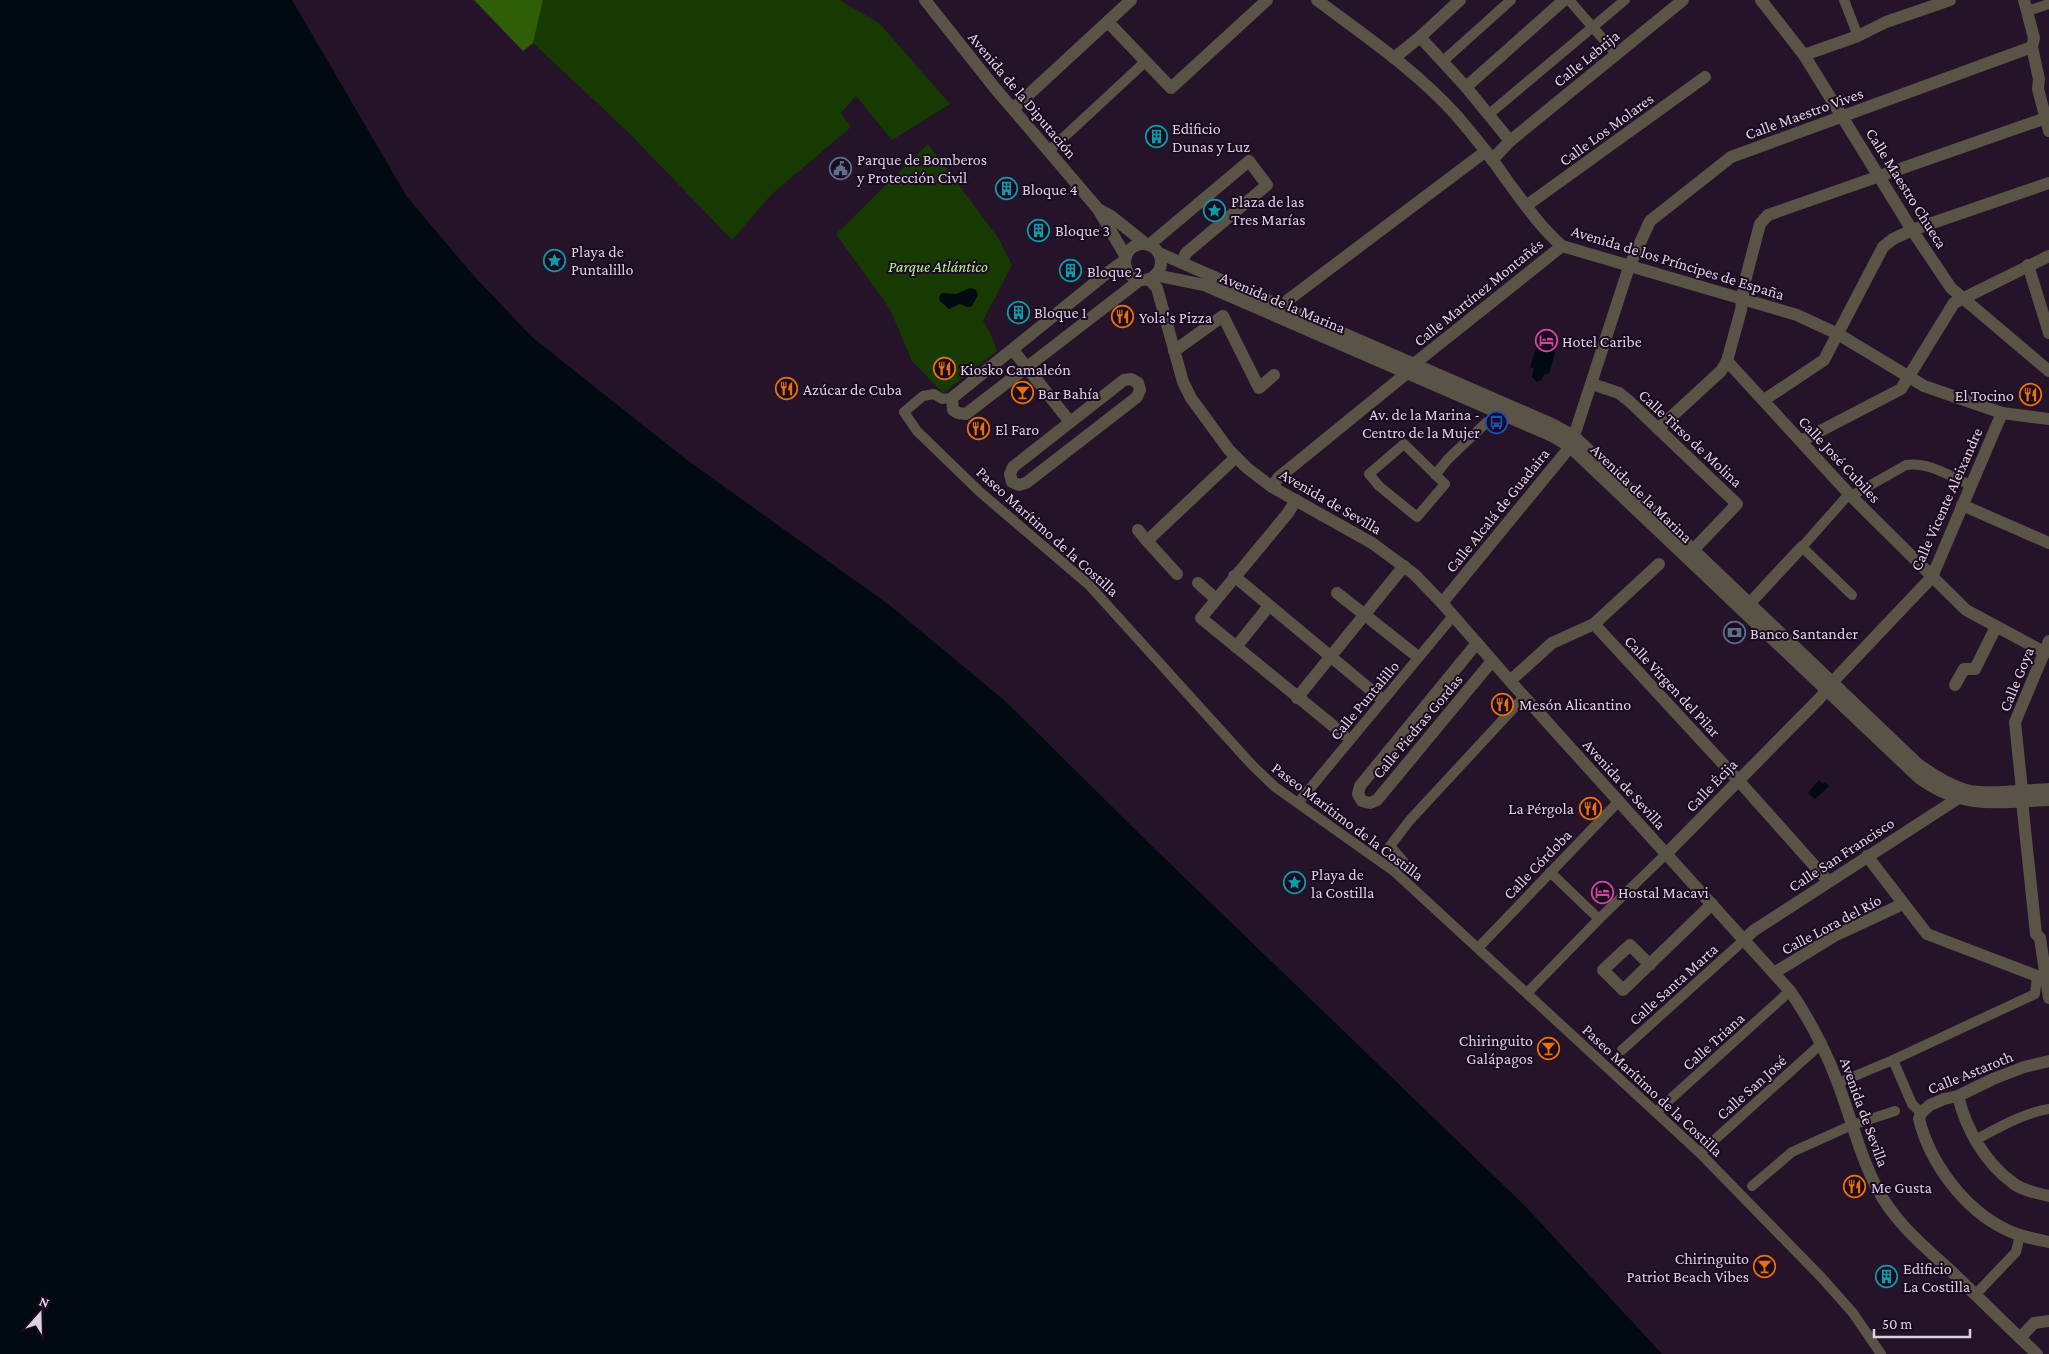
<svg xmlns="http://www.w3.org/2000/svg" width="2049" height="1354" font-family="'Crimson Pro',serif">
<rect width="100%" height="100%" fill="#25132a"/>
<!-- green -->
<g fill="#173a00">
<polygon points="543,0 840,0 880,24 950,104 892,140 856,96 841,113 851,127 772,194 732,240 628,132 533,43"/>
<polygon points="928,144 999,239 1012,265 983,321 990,332 997,351 943,393 912,361 890,309 836,234"/>
</g>
<!-- forest -->
<polygon fill="#2e5f07" points="474,0 543,0 533,43 523,51"/>
<!-- water -->
<g fill="#010911">
<polygon points="0,0 292,0 407,197 474,276 533,338 687,460 888,604 1005,701 1157,851 1526,1207 1662,1354 0,1354"/>
<polygon points="970,288 976,290 978,295 972,306 968,307 960,304 949,309 940,301 939,297 942,293 956,294"/>
<polygon points="1537,345 1556,350 1549,374 1545,374 1541,380 1537,382 1532,377 1534,369 1530,367"/>
<polygon points="1819,780 1823,784 1825,782 1829,786 1815,799 1808,793"/>
</g>
<g fill="none" stroke-linecap="round" stroke-linejoin="round">
<!-- pedestrian -->
<g stroke="#5a5447" stroke-width="10">
<polyline points="1569,0 1617,55"/>
<polyline points="1844,0 1858,36"/>
<polyline points="2027,11 2049,4"/>
<polyline points="1442,62 1511,0"/>
<polyline points="1488,115 1625,0"/>
<polyline points="1049,151 1146,61"/>
<polyline points="952,398 942,399 934,394 923,396 904,412 917,431 980,492 1089,585 1253,766 1275,787 1395,872 1700,1153 1821,1277 1853,1313 1881,1354"/>
<polygon points="1404,444 1445,484 1417,517 1379,486 1369,474"/>
<polyline points="1435,475 1448,459 1487,422"/>
<polyline points="1849,494 1802,547 1852,595"/>
<path d="M1851,496L1906,465C1928,461 1951,477 1971,485"/>
<polyline points="1298,803 1453,616"/>
<polyline points="1395,872 1403,861 1390,846 1410,820 1524,697"/>
<polyline points="1550,872 1599,919"/>
<polyline points="1478,948 1619,801"/>
<polyline points="1527,993 1599,919 1666,854"/>
<polyline points="1622,1050 1744,940"/>
<polyline points="1893,1060 1912,1104 1921,1113"/>
<polyline points="1838,1083 1893,1060 2035,994 2037,976"/>
<polyline points="1656,1112 1790,991"/>
<path d="M1975,1140C1998,1128 2023,1113 2049,1109"/>
<polyline points="1700,1153 1822,1043"/>
<polyline points="1752,1186 1792,1152 1852,1125 1895,1111"/>
<polyline points="1976,1294 2016,1252 2020,1235"/>
</g>
<!-- minor -->
<g stroke="#5a5447" stroke-width="12">
<polyline points="2024,0 2034,38 2032,47 2039,79 2038,89 2049,131"/>
<polyline points="1108,22 1171,88 1267,0"/>
<polyline points="1420,37 1460,0"/>
<polyline points="1804,55 1858,36 1886,22 1950,0"/>
<polyline points="1394,58 1420,37 1466,87 1510,141 1492,160"/>
<polyline points="1466,87 1564,0"/>
<polyline points="1510,141 1683,0"/>
<polyline points="1526,206 1705,77"/>
<polyline points="1149,245 1249,161 1267,185 1186,253 1182,262"/>
<polyline points="1125,260 1107,273 952,398 953,410 958,413 966,414 1140,280"/>
<polyline points="2028,265 2049,333"/>
<polyline points="1629,267 1650,221 1731,157 2032,47"/>
<polyline points="1285,308 1288,300 1486,151"/>
<polyline points="1013,350 1070,422"/>
<polyline points="1174,351 1223,316 1259,388 1274,375"/>
<polyline points="1727,361 1851,496 1966,610 2044,652 2049,652"/>
<polyline points="1414,364 1562,246"/>
<polygon points="1131,379 1138,383 1140,390 1137,397 1026,483 1019,485 1012,482 1010,474 1013,467 1124,380"/>
<polyline points="1592,384 1619,393 1629,401 1737,504 1693,550"/>
<polyline points="1764,400 1824,360 1883,247 1893,239 1912,230 2049,183"/>
<polyline points="1658,429 1721,371 1727,361 1741,310 1744,285 1760,224 1768,215 2046,118"/>
<polyline points="1801,441 1901,389 1954,303 2049,256"/>
<polyline points="1272,487 1278,478 1407,373"/>
<polyline points="1296,500 1288,513 1201,618 1343,734"/>
<polyline points="1962,505 2049,543"/>
<polyline points="1138,530 1147,541"/>
<polyline points="1177,574 1147,541 1236,457"/>
<polyline points="1234,576 1378,696"/>
<polyline points="1198,583 1216,599"/>
<polyline points="1337,593 1413,653"/>
<polyline points="1442,603 1570,447 1574,439"/>
<polyline points="1749,604 1802,547"/>
<polyline points="1594,624 1738,780 1828,881"/>
<polyline points="1477,643 1360,786 1358,794 1362,801 1370,803 1377,800 1492,661"/>
<polyline points="1236,647 1269,606"/>
<polyline points="1510,681 1552,643 1594,624 1659,564"/>
<polyline points="1955,685 1964,669 1975,669 1996,627"/>
<polyline points="1297,698 1404,566"/>
<polyline points="2022,790 2015,722 2049,641"/>
<polyline points="2022,801 2036,934 2040,938 2049,998"/>
<polyline points="1666,854 1819,699 1839,675 1932,577 2002,413"/>
<polyline points="1867,856 1927,934 2037,976 2045,976"/>
<polyline points="1744,940 1753,931 1957,799"/>
<polyline points="1650,965 1630,945 1603,970 1623,990 1712,904"/>
<polyline points="1774,973 1836,935 1903,904"/>
<path d="M2049,1061L2024,1067L1993,1079L1958,1096L1944,1099L1930,1105L1921,1113L1919,1119C1930,1163 1964,1209 2005,1229C2018,1236 2034,1239 2049,1242"/>
<path d="M1958,1096C1966,1129 1985,1163 2013,1183C2023,1191 2037,1193 2049,1196"/>
<polyline points="2020,1338 2037,1354"/>
</g>
<!-- tertiary -->
<g stroke="#5a5447" stroke-width="12">
<polyline points="925,0 994,87 1098,209 1126,257"/>
<path d="M1317,0C1365,36 1417,71 1457,116C1474,136 1491,157 1506,179C1523,202 1540,227 1562,246L1797,315L1838,334L1924,386L2002,413L2049,419"/>
<polyline points="1761,0 1804,55 1912,230 1951,288 2049,371"/>
<polyline points="1014,108 1131,0"/>
<polyline points="1098,209 1111,216 1146,244"/>
<circle cx="1143" cy="262" r="18"/>
<path d="M1159,253L1552,424L1574,436L1918,764C1933,775 1948,785 1966,790C1988,795 2026,790 2049,789"/>
<path d="M1155,275L1204,285L1552,436L1570,447L1919,778C1962,810 1999,802 2049,800"/>
<path d="M1149,279L1157,288L1183,382L1191,398L1229,450L1247,468L1272,487L1372,543L1414,574L1442,603L1510,681L1790,991C1810,1020 1825,1049 1837,1081C1851,1117 1859,1154 1877,1188C1894,1222 1925,1247 1952,1272C1975,1294 1997,1316 2020,1338L2034,1323L2049,1321"/>
<polyline points="1574,436 1629,267"/>
</g>
</g>
<!-- icons -->
<defs>
<symbol id="building-ring" viewBox="-11 -11 22 22"><circle r="9.5" fill="#1b0a20" stroke="#0f9aa8" stroke-width="1.5"/><path d="M-4-6H4V6H1V3H-1V6H-4ZM-2.5-4.3h1.7v1.8h-1.7ZM.8-4.3h1.7v1.8H.8ZM-2.5-1h1.7V.8h-1.7ZM.8-1h1.7V.8H.8Z" fill="#0f9aa8"/></symbol>
<symbol id="civic-ring" viewBox="-11 -11 22 22"><circle r="9.5" fill="#1b0a20" stroke="#5c6f8a" stroke-width="1.5"/><path d="M-.6-6.5H3V-4.5H.6V-3L4-1V1h2V6H-6V1h2V-1L-.6-3ZM-1.2 2.5V6h2.4V2.5Z" fill="#5c6f8a"/></symbol>
<symbol id="sight-ring" viewBox="-11 -11 22 22"><circle r="9.5" fill="#1b0a20" stroke="#0f9aa8" stroke-width="1.5"/><path d="M0-6L1.8-2.2L6-1.7L2.9 1.2L3.7 5.4L0 3.3L-3.7 5.4L-2.9 1.2L-6-1.7L-1.8-2.2Z" fill="#0f9aa8"/></symbol>
<symbol id="restaurant-ring" viewBox="-11 -11 22 22"><circle r="9.5" fill="#1b0a20" stroke="#e8710a" stroke-width="1.5"/><path d="M-5-6h1v4h1v-4h1v4h1v-4h1v5L-1.5 .5V6h-2V.5L-5-1ZM5-6V6H3V1.5H1.5Q1.5-4 5-6Z" fill="#e8710a"/></symbol>
<symbol id="hotel-ring" viewBox="-11 -11 22 22"><circle r="9.5" fill="#1b0a20" stroke="#d1479c" stroke-width="1.5"/><path d="M-6-4.5h1.5V1H6V5H4.5V3h-9V5H-6ZM-4 0a1.8 1.8 0 1 1 3.6 0ZM.5 0V-2.5h3Q6-2.5 6 0Z" fill="#d1479c"/></symbol>
<symbol id="bar-ring" viewBox="-11 -11 22 22"><circle r="9.5" fill="#1b0a20" stroke="#e8710a" stroke-width="1.5"/><path d="M-6-5H6L.8 .8V4.5H3.5V6h-7V4.5H-.8V.8Z" fill="#e8710a"/></symbol>
<symbol id="bus-ring" viewBox="-11 -11 22 22"><circle r="9.5" fill="#1b0a20" stroke="#1a4fb4" stroke-width="1.5"/><path d="M-5-6H5V4H4V6H2V4H-2V6H-4V4H-5ZM-3.5-4V0h7V-4ZM-3.5 1.2v1.5H-2V1.2ZM2 1.2v1.5H3.5V1.2Z" fill="#1a4fb4"/></symbol>
<symbol id="bank-ring" viewBox="-11 -11 22 22"><circle r="9.5" fill="#1b0a20" stroke="#5c6f8a" stroke-width="1.5"/><path d="M-6-4H6V4H-6ZM0-2.3a2.3 2.3 0 1 0 0 4.6a2.3 2.3 0 1 0 0-4.6Z" fill="#5c6f8a"/></symbol>
</defs>
<g fill-rule="evenodd">
<use href="#building-ring" x="1144" y="124" width="25" height="25"/>
<use href="#civic-ring" x="828" y="156" width="25" height="25"/>
<use href="#building-ring" x="994" y="176" width="25" height="25"/>
<use href="#sight-ring" x="1202" y="198" width="25" height="25"/>
<use href="#building-ring" x="1026" y="218" width="25" height="25"/>
<use href="#sight-ring" x="542" y="248" width="25" height="25"/>
<use href="#building-ring" x="1058" y="258" width="25" height="25"/>
<use href="#building-ring" x="1006" y="300" width="25" height="25"/>
<use href="#restaurant-ring" x="1110" y="304" width="25" height="25"/>
<use href="#hotel-ring" x="1534" y="328" width="25" height="25"/>
<use href="#restaurant-ring" x="932" y="356" width="25" height="25"/>
<use href="#restaurant-ring" x="774" y="376" width="25" height="25"/>
<use href="#bar-ring" x="1010" y="380" width="25" height="25"/>
<use href="#restaurant-ring" x="2018" y="382" width="25" height="25"/>
<use href="#bus-ring" x="1484" y="410" width="25" height="25"/>
<use href="#restaurant-ring" x="966" y="416" width="25" height="25"/>
<use href="#bank-ring" x="1722" y="620" width="25" height="25"/>
<use href="#restaurant-ring" x="1490" y="692" width="25" height="25"/>
<use href="#restaurant-ring" x="1578" y="796" width="25" height="25"/>
<use href="#sight-ring" x="1282" y="870" width="25" height="25"/>
<use href="#hotel-ring" x="1590" y="880" width="25" height="25"/>
<use href="#bar-ring" x="1536" y="1036" width="25" height="25"/>
<use href="#restaurant-ring" x="1842" y="1174" width="25" height="25"/>
<use href="#bar-ring" x="1752" y="1254" width="25" height="25"/>
<use href="#building-ring" x="1874" y="1264" width="25" height="25"/>
</g>
<g text-anchor="middle" stroke-width="4" stroke-linejoin="round" paint-order="stroke">
<!-- street labels -->
<g font-size="16" fill="#ded2e1" stroke="#1b0a20">
<text transform="translate(1586 58) rotate(-39)" y="6">Calle Lebrija</text>
<text transform="translate(1023 95) rotate(50)" y="6">Avenida de la Diputación</text>
<text transform="translate(1804 113) rotate(-20)" y="6">Calle Maestro Vives</text>
<text transform="translate(1606 129) rotate(-36)" y="6">Calle Los Molares</text>
<text transform="translate(1907 188) rotate(58)" y="6">Calle Maestro Chueca</text>
<text transform="translate(1678 262) rotate(17)" y="6">Avenida de los Príncipes de España</text>
<text transform="translate(1478 292) rotate(-39)" y="6">Calle Martínez Montañés</text>
<text transform="translate(1283 302) rotate(23)" y="6">Avenida de la Marina</text>
<text transform="translate(1691 438) rotate(43)" y="6">Calle Tirso de Molina</text>
<text transform="translate(1840 459) rotate(47)" y="6">Calle José Cubiles</text>
<text transform="translate(1642 493) rotate(44)" y="6">Avenida de la Marina</text>
<text transform="translate(1946 499) rotate(-66)" y="6">Calle Vicente Aleixandre</text>
<text transform="translate(1331 501) rotate(30)" y="6">Avenida de Sevilla</text>
<text transform="translate(1497 510) rotate(-51)" y="6">Calle Alcalá de Guadaira</text>
<text transform="translate(1048 531) rotate(42)" y="6">Paseo Marítimo de la Costilla</text>
<text transform="translate(2016 679) rotate(-68)" y="6">Calle Goya</text>
<text transform="translate(1673 686) rotate(47)" y="6">Calle Virgen del Pilar</text>
<text transform="translate(1364 700) rotate(-50)" y="6">Calle Puntalillo</text>
<text transform="translate(1417 726) rotate(-50)" y="6">Calle Piedras Gordas</text>
<text transform="translate(1625 784) rotate(48)" y="6">Avenida de Sevilla</text>
<text transform="translate(1711 785) rotate(-46)" y="6">Calle Écija</text>
<text transform="translate(1348 821) rotate(37)" y="6">Paseo Marítimo de la Costilla</text>
<text transform="translate(1841 854) rotate(-33)" y="6">Calle San Francisco</text>
<text transform="translate(1537 864) rotate(-46)" y="6">Calle Córdoba</text>
<text transform="translate(1831 924) rotate(-28)" y="6">Calle Lora del Río</text>
<text transform="translate(1673 984) rotate(-42)" y="6">Calle Santa Marta</text>
<text transform="translate(1713 1041) rotate(-42)" y="6">Calle Triana</text>
<text transform="translate(1970 1072) rotate(-22)" y="6">Calle Astaroth</text>
<text transform="translate(1751 1087) rotate(-42)" y="6">Calle San José</text>
<text transform="translate(1653 1090) rotate(43)" y="6">Paseo Marítimo de la Costilla</text>
<text transform="translate(1865 1112) rotate(70)" y="6">Avenida de Sevilla</text>
</g>
<!-- poi labels -->
<g font-size="16" fill="#ded2e1" stroke="#1b0a20" text-anchor="start">
<text x="1172" y="134">Edificio<tspan x="1172" dy="18">Dunas y Luz</tspan></text>
<text x="857" y="165">Parque de Bomberos<tspan x="857" dy="18">y Protección Civil</tspan></text>
<text x="1022" y="195">Bloque 4</text>
<text x="1231" y="207">Plaza de las<tspan x="1231" dy="18">Tres Marías</tspan></text>
<text x="1055" y="236">Bloque 3</text>
<text x="571" y="257">Playa de<tspan x="571" dy="18">Puntalillo</tspan></text>
<text x="1087" y="277">Bloque 2</text>
<text x="1034" y="318">Bloque 1</text>
<text x="1139" y="323">Yola's Pizza</text>
<text x="1562" y="347">Hotel Caribe</text>
<text x="960" y="375">Kiosko Camaleón</text>
<text x="803" y="395">Azúcar de Cuba</text>
<text x="1038" y="399">Bar Bahía</text>
<text x="2014" y="401" text-anchor="end">El Tocino</text>
<text x="1480" y="420" text-anchor="end">Av. de la Marina -<tspan x="1480" dy="18">Centro de la Mujer</tspan></text>
<text x="995" y="435">El Faro</text>
<text x="1750" y="639">Banco Santander</text>
<text x="1519" y="710">Mesón Alicantino</text>
<text x="1574" y="814" text-anchor="end">La Pérgola</text>
<text x="1311" y="880">Playa de<tspan x="1311" dy="18">la Costilla</tspan></text>
<text x="1618" y="898">Hostal Macavi</text>
<text x="1533" y="1046" text-anchor="end">Chiringuito<tspan x="1533" dy="18">Galápagos</tspan></text>
<text x="1871" y="1193">Me Gusta</text>
<text x="1749" y="1264" text-anchor="end">Chiringuito<tspan x="1749" dy="18">Patriot Beach Vibes</tspan></text>
<text x="1903" y="1274">Edificio<tspan x="1903" dy="18">La Costilla</tspan></text>
</g>
<!-- park labels -->
<g font-size="16" font-style="italic" fill="#b0f68c" stroke="#1b0a20">
<text x="938" y="272">Parque Atlántico</text>
</g>
</g>
<!-- north arrow -->
<g transform="translate(40 1314) rotate(20)" stroke="#1b0a20" stroke-width="4" paint-order="stroke">
<path d="M0-4L9 19L0 12L-9 19Z" fill="#ded2e1"/>
<text y="-8" font-size="14" font-weight="bold" text-anchor="middle" fill="#ded2e1">N</text>
</g>
<!-- scale -->
<path d="M1874 1329v8h96v-8" fill="none" stroke="#ded2e1" stroke-width="2.5"/>
<text x="1882" y="1329" font-size="15" fill="#ded2e1" stroke="#1b0a20" stroke-width="4" paint-order="stroke">50 m</text>
</svg>
